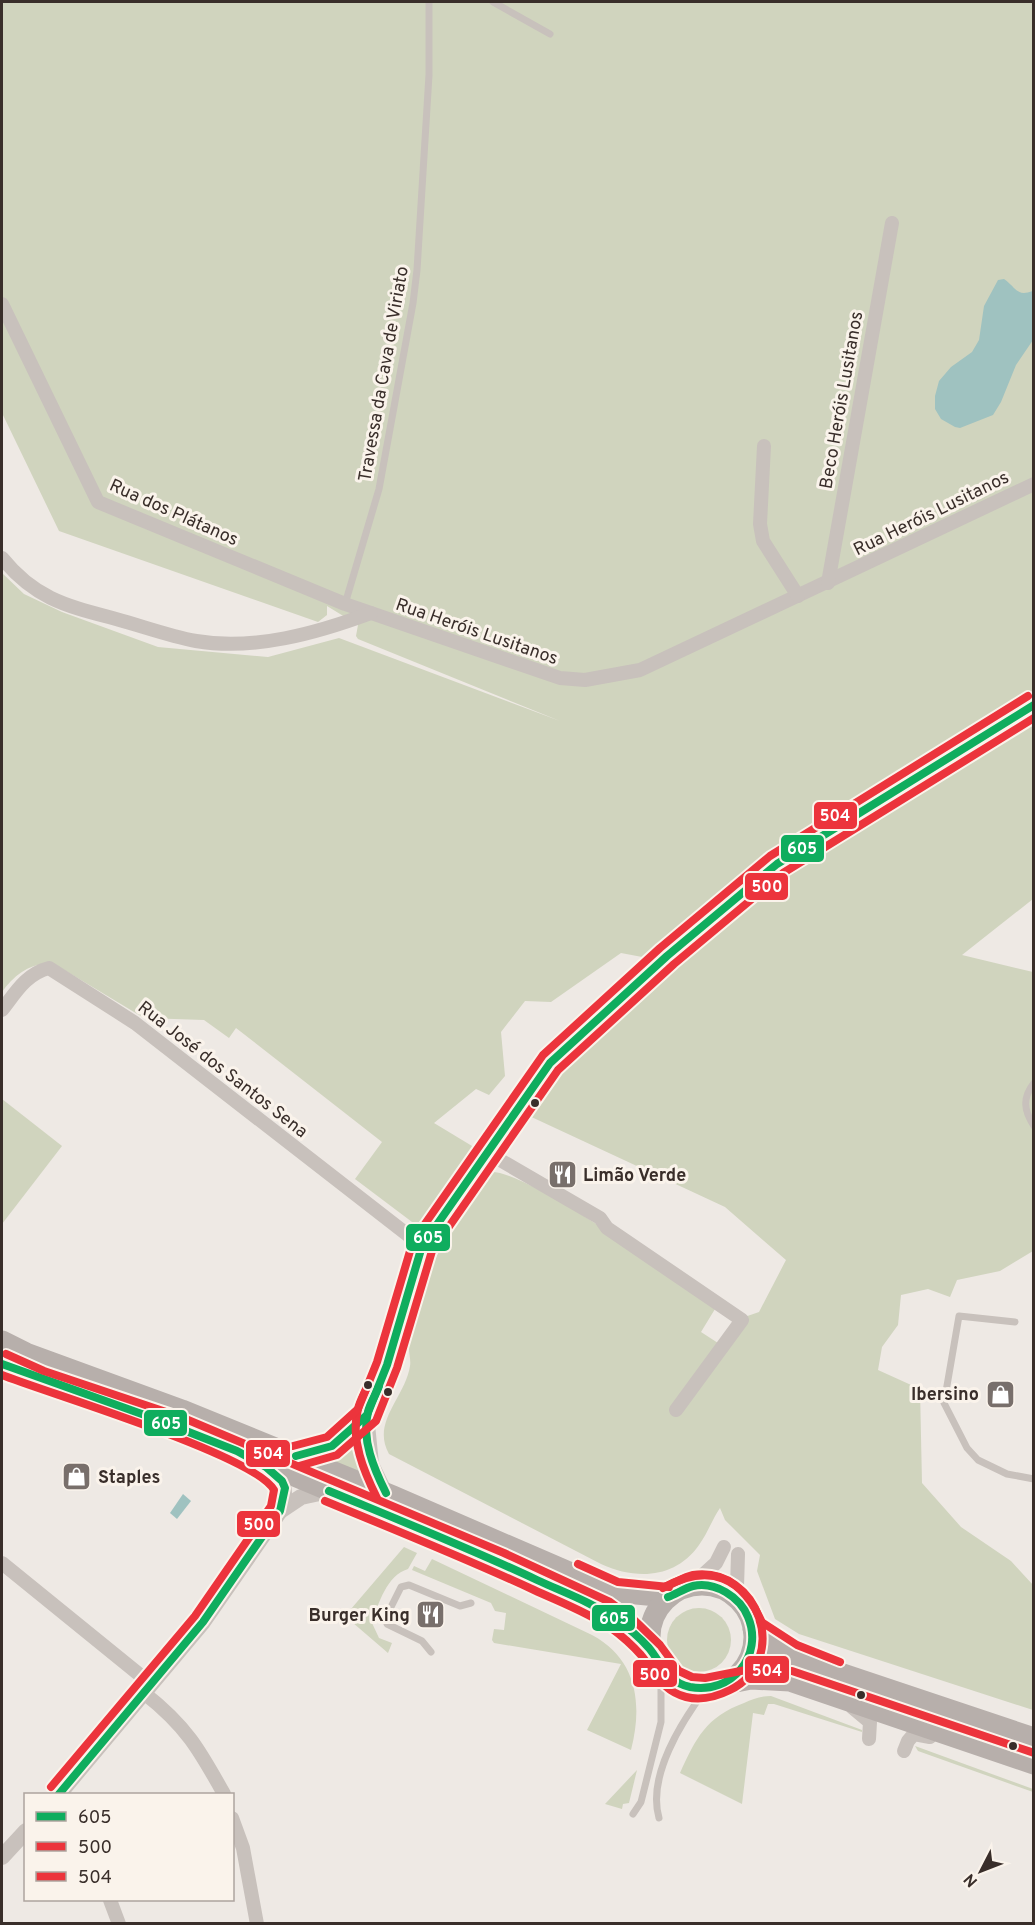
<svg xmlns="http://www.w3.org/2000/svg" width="1035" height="1925" font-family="Overpass,sans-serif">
<rect width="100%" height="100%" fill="#eee9e4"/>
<!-- green -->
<g fill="#d0d4be">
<path d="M2,2H1033V899L962,955L1033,972V1251L1000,1271L957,1280L950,1297L928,1289L901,1295L898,1325L882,1347L878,1370L920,1389L922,1483L961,1527L1011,1561L1033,1585V1710L799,1634L775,1619L757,1571L760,1555L725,1520L720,1508C712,1520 707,1534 699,1545C675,1579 636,1580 601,1564L389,1454C371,1422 405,1398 410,1366C411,1361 409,1354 409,1348C415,1288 452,1217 491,1172C526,1170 666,1271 701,1295L715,1309L701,1332L718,1343L733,1321L759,1312L786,1260L725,1207L525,1114L550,1077L576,1048L674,963L621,953L551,1002L525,1001L501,1032L505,1076L489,1095L476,1089L434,1123L477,1149L426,1225L420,1228L355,1179L382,1142L236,1028L229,1038L204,1020L144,1018L56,965C33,960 15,974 2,992V573L24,594L62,612L158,647L268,657L339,638L560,721L358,639L356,636L358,625L327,606V615L318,622L59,531L2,413Z"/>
<polygon points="2,1099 62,1146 2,1224"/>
<polygon points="364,1425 361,1449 368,1476 322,1457 348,1443"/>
<path d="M404,1547L417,1553L408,1569C387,1575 378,1604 372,1623L379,1638L392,1643L388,1653L345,1616Z"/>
<path d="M432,1559L592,1635C637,1659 643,1704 631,1750L587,1730L621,1664L494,1643L492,1640L494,1629L504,1630L506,1613L495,1611L491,1603L412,1570L414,1566L425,1571Z"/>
<circle cx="699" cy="1640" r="32"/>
<path d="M771,1696L862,1730V1732L774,1704H768L764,1715L753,1713L742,1804L680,1773C696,1738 706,1717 744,1703C753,1699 761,1696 771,1696Z"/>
<polygon points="915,1746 1033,1789 1033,1792 918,1751"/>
<polygon points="637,1770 629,1803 623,1804 622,1809 605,1804"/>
</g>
<!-- water -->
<g fill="#9fc2c0">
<path d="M1004,279C1017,288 1016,297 1033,291V340L1016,365L1001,402L993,415L960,428L955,427L941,419L935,409V396L939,381L951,367L972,352L979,340L984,306L998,280Z"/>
<polygon points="183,1494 191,1501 177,1519 170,1513"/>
</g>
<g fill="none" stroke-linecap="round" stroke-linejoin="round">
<!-- service -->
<g stroke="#c8c1bc" stroke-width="7">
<polyline points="493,2 550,34"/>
<polyline points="345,604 379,489 413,303 417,270 429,75 429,2"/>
<path d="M1034,1083C1022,1098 1024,1111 1034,1126"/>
<polyline points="1015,1322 959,1316 944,1403 967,1448 978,1460 1007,1474 1034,1479"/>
<polyline points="431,1652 422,1641 387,1624 386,1617 401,1587 409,1585 460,1606 471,1603"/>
<polyline points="633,1814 641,1802 661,1722 661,1668"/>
<path d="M659,1818C647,1776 682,1721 706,1689"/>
</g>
<!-- minor -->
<g stroke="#c8c1bc" stroke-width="14">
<polyline points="2,304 98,502 345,604 560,678 585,680 640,670 1034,484"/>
<polyline points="764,446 760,524 763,541 798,596"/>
<path d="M2,558C35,599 67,606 116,619C142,626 169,636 196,641C254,651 317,633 371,613"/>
<polyline points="828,583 892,223"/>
<path d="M2,1010C16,992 26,974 49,968L135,1023L422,1246"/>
<polyline points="488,1153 600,1218 607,1228 742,1320 676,1410"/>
<polyline points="367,1415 372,1464 386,1493"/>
<polyline points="296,1456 332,1446 367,1415 387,1365 422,1246 550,1063 667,956 777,864 1034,705"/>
<polyline points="738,1554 737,1587 742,1604"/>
<polyline points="2,1563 151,1684"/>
<polyline points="692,1585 716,1563 724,1547"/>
<path d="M144,1693C186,1726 199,1749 224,1794"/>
<polyline points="852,1707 870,1722 869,1739"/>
<polyline points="904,1751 908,1741 914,1734 930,1737"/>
<polyline points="232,1818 243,1848 257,1924"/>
<polyline points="110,1900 119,1924"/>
</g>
<!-- tertiary -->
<g stroke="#c8c1bc" stroke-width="16">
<polyline points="280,1511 301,1497 329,1491"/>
<path d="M59,1794L203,1622L280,1511C288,1491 284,1481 269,1467"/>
<polyline points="2,1857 26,1831"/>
</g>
<!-- primary -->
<g stroke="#b7afab" stroke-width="21">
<polyline points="2,1341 26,1353 182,1410 393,1496 615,1592 668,1597"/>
<polyline points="2,1364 40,1381 177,1427 500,1562 604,1611 625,1626 653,1653"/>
<circle cx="702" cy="1637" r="52"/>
<polyline points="753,1629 776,1648 798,1659 1034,1738"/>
<polyline points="726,1684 751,1679 790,1681 1034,1764"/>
</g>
<defs>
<g id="bus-1">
<polyline points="2,1364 153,1418 237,1451 266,1467 282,1481 285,1488 280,1511 203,1622 59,1794"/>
<path d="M379,1386C376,1395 370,1403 368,1412C361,1439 374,1469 386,1493"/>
<polyline points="296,1456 332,1446 367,1415 387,1365 422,1246 550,1063 667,956 777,864 1034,705"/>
<path d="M329,1491C399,1520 469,1548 537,1580C565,1593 594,1603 618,1621C630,1629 640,1638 649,1648C662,1664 667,1682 690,1687C732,1695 764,1655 748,1617C740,1597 715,1581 693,1586C685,1588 676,1594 668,1597"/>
</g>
<g id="bus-2">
<path d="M2,1375C50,1394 255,1455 274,1490L271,1506L195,1616L51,1787"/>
<path d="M369,1382C366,1391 360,1400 358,1409C350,1439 364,1472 377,1498"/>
<polyline points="299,1466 337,1455 376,1421 397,1368 432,1251 558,1070 674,964 783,873 1034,718"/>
<path d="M325,1501C395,1530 465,1558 534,1590C560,1602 587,1612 611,1628C622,1636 632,1645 641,1655C656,1673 662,1691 686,1697C702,1701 716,1697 730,1690C791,1660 759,1566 693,1575C684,1577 673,1584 664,1587"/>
</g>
<g id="bus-3">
<polyline points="6,1354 44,1371 181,1417 504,1553 610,1602 632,1618 660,1645 679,1671 692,1677 705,1678 751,1669 792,1671 1034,1753"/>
<polyline points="293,1446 327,1437 358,1409 377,1362 413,1241 543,1055 660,948 770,856 1028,696"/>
<polyline points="578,1564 618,1582 669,1587"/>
<path d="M663,1588C710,1562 743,1577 763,1625"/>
<polyline points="760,1621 797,1645 840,1662"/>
</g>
</defs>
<!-- bus-1 casing -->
<use href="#bus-1" stroke="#faf3eb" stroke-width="12"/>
<!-- bus-2 casing -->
<use href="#bus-2" stroke="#faf3eb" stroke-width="12"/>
<!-- bus-3 casing -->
<use href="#bus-3" stroke="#faf3eb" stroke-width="12"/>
<!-- bus-1 -->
<use href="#bus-1" stroke="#0fad5e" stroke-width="8"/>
<!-- bus-2 -->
<use href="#bus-2" stroke="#ec343c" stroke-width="8"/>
<!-- bus-3 -->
<use href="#bus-3" stroke="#ec343c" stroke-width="8"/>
</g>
<!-- icons -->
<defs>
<symbol id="restaurant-square" viewBox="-11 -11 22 22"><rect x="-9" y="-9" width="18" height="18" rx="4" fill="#786f6b" stroke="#faf3eb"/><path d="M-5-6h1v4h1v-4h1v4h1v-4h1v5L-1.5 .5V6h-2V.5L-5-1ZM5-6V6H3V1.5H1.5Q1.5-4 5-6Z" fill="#fff"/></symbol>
<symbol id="shop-square" viewBox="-11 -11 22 22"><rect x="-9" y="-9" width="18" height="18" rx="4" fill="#786f6b" stroke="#faf3eb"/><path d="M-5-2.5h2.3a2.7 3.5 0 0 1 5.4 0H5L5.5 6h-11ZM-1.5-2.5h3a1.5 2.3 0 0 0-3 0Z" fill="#fff"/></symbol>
</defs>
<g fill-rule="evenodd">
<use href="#restaurant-square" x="546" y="1158" width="33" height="33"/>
<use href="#shop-square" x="984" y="1378" width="33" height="33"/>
<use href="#shop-square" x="60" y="1460" width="33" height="33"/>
<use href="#restaurant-square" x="414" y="1598" width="33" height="33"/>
</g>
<!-- markers -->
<g fill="#392e2a" stroke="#faf3eb" stroke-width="2">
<circle cx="535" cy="1103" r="5"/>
<circle cx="368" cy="1385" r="5"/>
<circle cx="388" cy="1392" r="5"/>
<circle cx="861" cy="1695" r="5"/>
<circle cx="1013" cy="1746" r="5"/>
</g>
<g text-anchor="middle" stroke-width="6" stroke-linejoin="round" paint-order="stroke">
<!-- street labels -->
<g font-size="18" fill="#392e2a" stroke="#faf3eb">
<text transform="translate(383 374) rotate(-80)" y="6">Travessa da Cava de Viriato</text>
<text transform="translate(841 400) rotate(-80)" y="6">Beco Heróis Lusitanos</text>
<text transform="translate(174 512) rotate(24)" y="6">Rua dos Plátanos</text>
<text transform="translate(931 513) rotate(-26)" y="6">Rua Heróis Lusitanos</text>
<text transform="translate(477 631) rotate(19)" y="6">Rua Heróis Lusitanos</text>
<text transform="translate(223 1069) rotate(38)" y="6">Rua José dos Santos Sena</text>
</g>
<!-- poi labels -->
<g font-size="18" font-weight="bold" fill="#392e2a" stroke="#faf3eb" text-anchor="start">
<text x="583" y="1181">Limão Verde</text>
<text x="979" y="1400" text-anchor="end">Ibersino</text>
<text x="98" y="1483">Staples</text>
<text x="410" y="1621" text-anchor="end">Burger King</text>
</g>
</g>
<g stroke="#faf3eb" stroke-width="2">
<rect x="813" y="801" width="45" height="29" rx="6" fill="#ec343c"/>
<rect x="780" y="834" width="45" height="29" rx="6" fill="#0fad5e"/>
<rect x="744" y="872" width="45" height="29" rx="6" fill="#ec343c"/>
<rect x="405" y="1223" width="46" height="29" rx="6" fill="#0fad5e"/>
<rect x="143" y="1409" width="45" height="28" rx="6" fill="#0fad5e"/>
<rect x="245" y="1439" width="46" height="29" rx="6" fill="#ec343c"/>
<rect x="236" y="1510" width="45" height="28" rx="6" fill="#ec343c"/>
<rect x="591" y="1604" width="45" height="28" rx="6" fill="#0fad5e"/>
<rect x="744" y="1655" width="46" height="29" rx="6" fill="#ec343c"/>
<rect x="632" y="1659" width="46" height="29" rx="6" fill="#ec343c"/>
</g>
<g font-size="16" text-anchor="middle" font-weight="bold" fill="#fff">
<text x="835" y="821">504</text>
<text x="802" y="854">605</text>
<text x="767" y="892">500</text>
<text x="428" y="1243">605</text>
<text x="166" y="1429">605</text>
<text x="268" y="1459">504</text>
<text x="259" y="1530">500</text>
<text x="614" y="1624">605</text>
<text x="767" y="1676">504</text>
<text x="655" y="1680">500</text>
</g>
<!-- border -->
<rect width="1035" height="1925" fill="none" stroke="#392e2a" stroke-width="6"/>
<!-- legend -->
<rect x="24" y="1793" width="210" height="108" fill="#faf3eb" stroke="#ada49e" stroke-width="1.5"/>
<rect x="36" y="1812" width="30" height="9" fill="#0fad5e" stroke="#ada49e" stroke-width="1.5"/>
<text x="78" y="1823" font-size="18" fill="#392e2a">605</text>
<rect x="36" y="1842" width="30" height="9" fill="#ec343c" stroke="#ada49e" stroke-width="1.5"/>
<text x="78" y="1853" font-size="18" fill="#392e2a">500</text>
<rect x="36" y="1872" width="30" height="9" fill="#ec343c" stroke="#ada49e" stroke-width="1.5"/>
<text x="78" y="1883" font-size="18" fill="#392e2a">504</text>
<!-- north arrow -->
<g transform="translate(981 1871) rotate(228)" stroke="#faf3eb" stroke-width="4.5" paint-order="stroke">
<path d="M0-4.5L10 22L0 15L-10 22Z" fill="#392e2a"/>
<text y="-9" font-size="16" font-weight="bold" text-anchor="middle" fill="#392e2a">N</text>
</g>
</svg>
